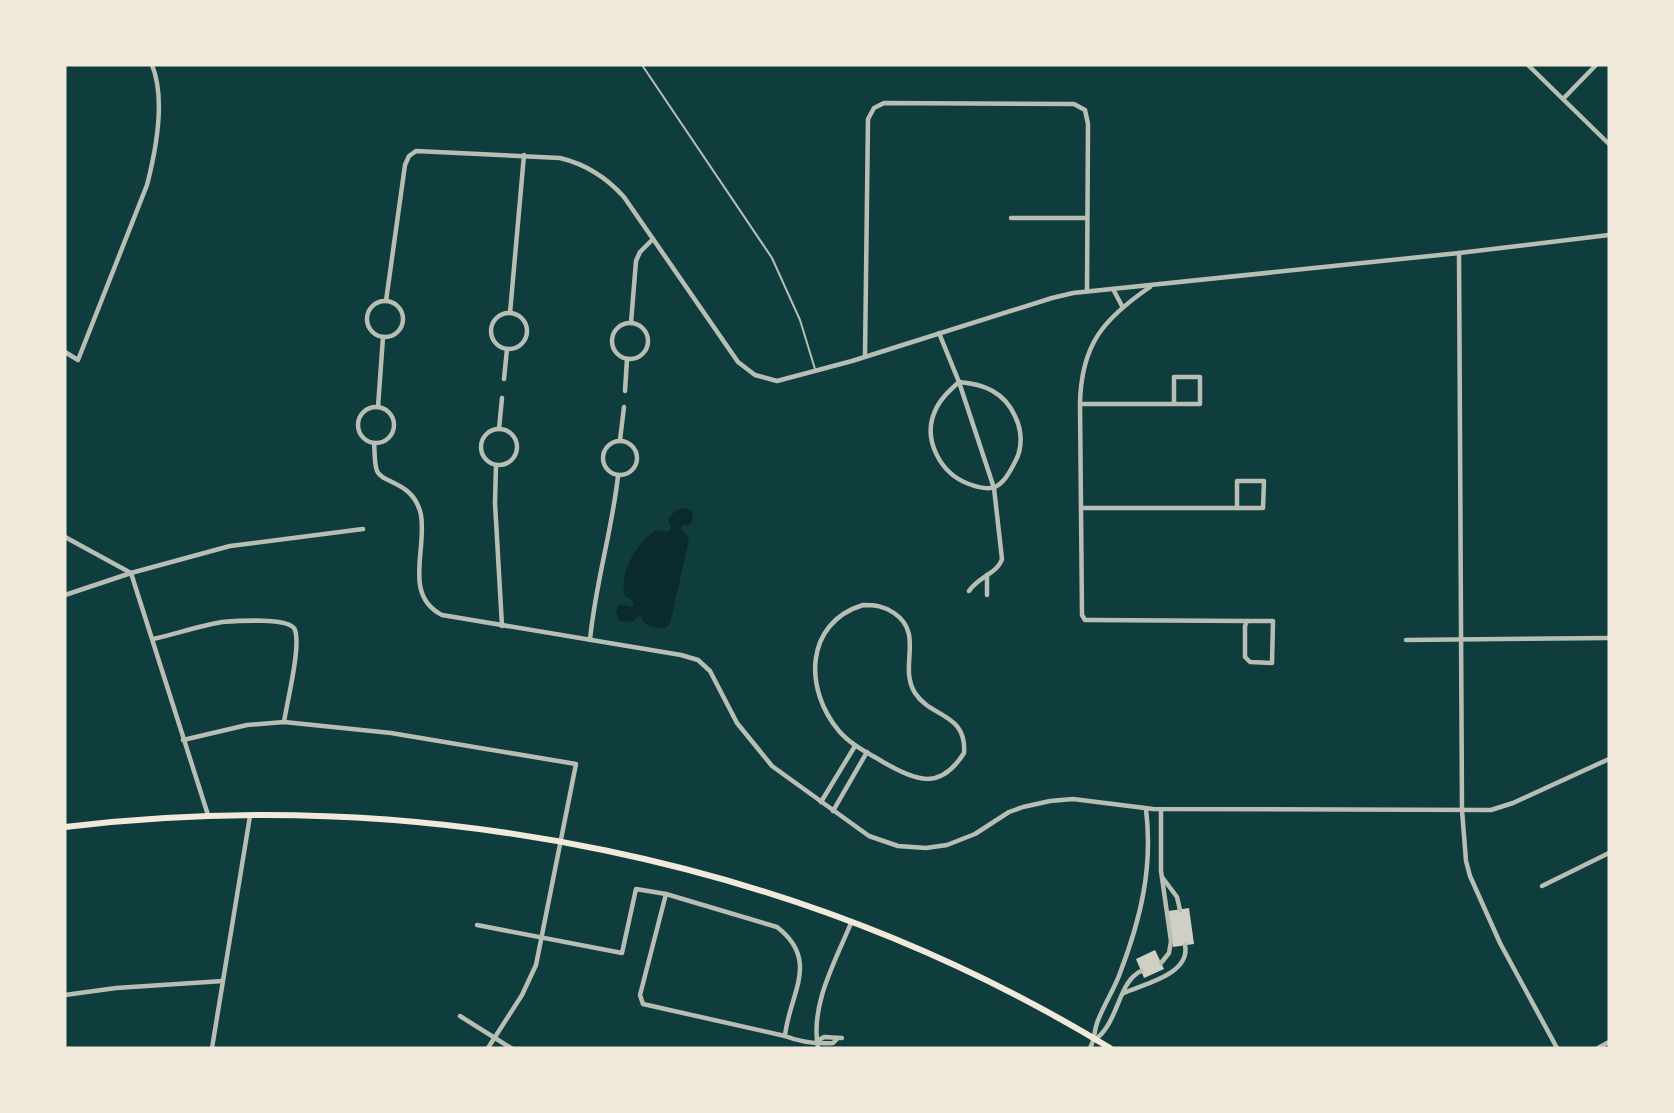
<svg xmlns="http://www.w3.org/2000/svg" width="1674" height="1113" font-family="Mulish,sans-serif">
<rect width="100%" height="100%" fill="#0f3d3e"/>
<!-- water -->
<path fill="#0a2a2b" d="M685,508L691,510L693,517L690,525H683L681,528L689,539L670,624L665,628C654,627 644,628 641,616L637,617L633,622L619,621L616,612L619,604L632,607L634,606L632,600L625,596C618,574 637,542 656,530L668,532L671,527L668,520C671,513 677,509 685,508Z"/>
<!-- building -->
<g fill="#cfcfc3">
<polygon points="1189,908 1194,944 1173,947 1168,911"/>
<polygon points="1155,950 1164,969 1144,978 1136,959"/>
</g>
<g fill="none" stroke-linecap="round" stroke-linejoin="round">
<!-- service -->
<polyline stroke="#b8beb3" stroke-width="2" points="642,65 772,258 800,320 815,369"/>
<!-- minor -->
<g stroke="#b8beb3" stroke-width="4.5">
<polyline points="1528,65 1609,144"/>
<polyline points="1563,99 1596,65"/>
<polyline points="1011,218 1087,218"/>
<polyline points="1459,253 1462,810 1466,861 1470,876 1500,943 1557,1048"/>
<path d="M1150,287C1103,319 1081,345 1080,404L1082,615L1085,620H1091L1247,621"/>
<polyline points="1113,289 1122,306"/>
<path d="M386,301L405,165L409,156L416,151L560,158C585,164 607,178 624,197L738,362L755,375L777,381L852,361L1052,298L1073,293L1459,253L1609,235"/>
<circle cx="385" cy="319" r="18"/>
<polyline points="510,313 524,155"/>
<circle cx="509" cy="331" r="18"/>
<polyline points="631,323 636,261 640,252 653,239"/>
<circle cx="630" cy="341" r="18"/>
<path d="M939,333L959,382L994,488L1002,559C998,573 978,577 969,591"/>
<path d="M65,352L78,360L147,185C156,150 166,99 152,65"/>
<polyline points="865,356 868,119 874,108 884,103 1074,104 1085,110 1088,124 1087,291"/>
<rect x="1174" y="377" width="26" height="27"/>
<polyline points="504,379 507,349"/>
<path d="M959,382C984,384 1004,392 1015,416C1022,430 1023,448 1015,462C1010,471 1005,482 995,487C987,490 977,487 969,484C941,474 922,440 935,411C940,399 950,390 959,382Z"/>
<polyline points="625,391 627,359"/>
<polyline points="1080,404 1174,404"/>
<polyline points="378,407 383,337"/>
<circle cx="376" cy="425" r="18"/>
<polyline points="499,429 502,398"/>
<circle cx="499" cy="447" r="18"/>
<polyline points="620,440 624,407"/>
<circle cx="620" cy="458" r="17"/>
<path d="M374,443C375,452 374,463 377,471C382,484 414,481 421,515C427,550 403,595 442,615L681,655L698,660L710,671L737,723L772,766L869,836L898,846L926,848L947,845L975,834L1009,812L1023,807L1050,801L1073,799L1153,809L1491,810L1513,803L1609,759"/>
<polyline points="496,465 495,503 502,626"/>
<polygon points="1237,481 1264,481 1263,508 1237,508"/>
<polyline points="1081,508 1237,508"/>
<polyline points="65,537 131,573 208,815"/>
<polyline points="987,575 987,595"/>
<polyline points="65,595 131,573 230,546 363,529"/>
<path d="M863,605C875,605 884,606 894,613C925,634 898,666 915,693C931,718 967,713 964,753C940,791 917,781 883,762C868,753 851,745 839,731C804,690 804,623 863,605Z"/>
<polygon points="1247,621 1273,621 1272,663 1250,662 1245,657 1245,626"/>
<path d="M153,639C175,634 199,626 222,622C235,621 291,617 295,630C301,647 287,702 284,722"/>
<path d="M590,640C595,585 612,531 618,476"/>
<polyline points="1406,640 1609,638"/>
<polyline points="183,740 247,725 284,722 391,733 576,764 536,965 522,995 488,1048"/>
<polyline points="821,802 855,746"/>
<polyline points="833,811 867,752"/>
<polyline points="1162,877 1177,897 1180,910"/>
<polyline points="1542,886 1609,853"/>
<polyline points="666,894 640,995 643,1004 785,1036"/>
<path d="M477,925L622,953L636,889L666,894L777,927C821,961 789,994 785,1036C800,1042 817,1044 833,1043L837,1039"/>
<polyline points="1161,963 1169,953 1171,941 1161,871 1161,809"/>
<path d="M1124,993C1144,984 1191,974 1185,945"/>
<polyline points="65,995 116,988 223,981"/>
<polyline points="460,1016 511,1048"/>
<path d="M1096,1039C1119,1021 1118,982 1141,971"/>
<polyline points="817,1041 824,1037 842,1038"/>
<polyline points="212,1048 250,816"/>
<path d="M818,1048C810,1005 835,962 851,923"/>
<path d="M1090,1048C1095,1039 1094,1032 1097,1023C1103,1006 1114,990 1120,973C1141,918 1153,868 1146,809"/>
<polyline points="1598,1048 1609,1042"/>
</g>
<!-- secondary -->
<path stroke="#f1e9da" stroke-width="6" d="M65,827C424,784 800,859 1110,1048"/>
</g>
<!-- border -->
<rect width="1674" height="1113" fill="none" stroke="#f1e9da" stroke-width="133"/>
</svg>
